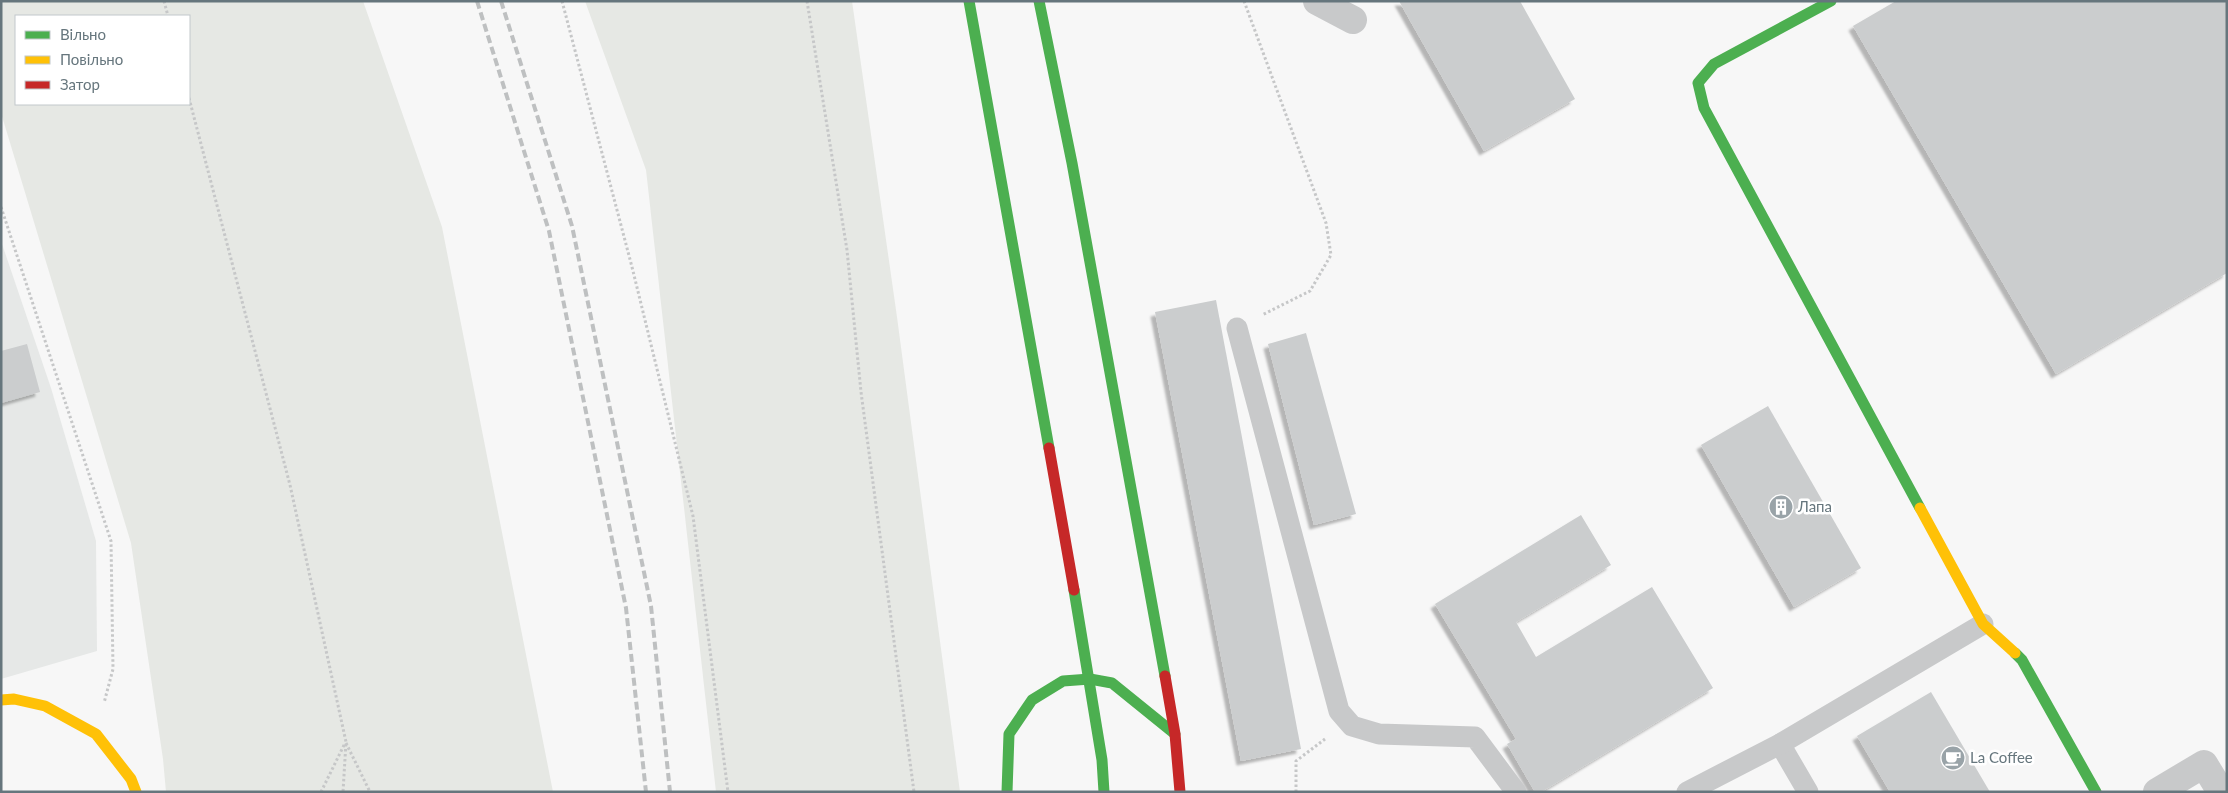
<svg xmlns="http://www.w3.org/2000/svg" width="2228" height="793" font-family="Lato,sans-serif">
<defs>
<filter id="shadow"><feDropShadow dx="-4.5" dy="4.5" stdDeviation="1" flood-color="#0004"/></filter>
</defs>
<rect width="100%" height="100%" fill="#f7f7f7"/>
<!-- built -->
<polygon fill="#e6e8e7" points="1,241 51,388 96,541 97,651 1,679"/>
<!-- green -->
<g fill="#e6e8e4" fill-rule="evenodd">
<path d="M1,1H363L442,227L553,792H166L163,759L131,543L1,113ZM16,16H189V104H16Z"/>
<polygon points="585,1 852,1 897,317 960,792 716,792 646,170"/>
</g>
<!-- building -->
<g fill="#cbcdce" filter="url(#shadow)">
<polygon points="1399,1 1520,1 1575,99 1484,151"/>
<polygon points="1896,1 2227,1 2227,273 2056,374 1853,26"/>
<polygon points="1216,300 1301,749 1241,761 1155,312"/>
<polygon points="1306,333 1356,514 1314,525 1268,344"/>
<polygon points="27,344 40,392 1,403 1,351"/>
<polygon points="1768,406 1861,568 1794,607 1701,445"/>
<polygon points="1581,515 1611,565 1516,622 1536,657 1652,587 1713,688 1541,792 1535,792 1507,744 1516,739 1435,604"/>
<polygon points="1931,692 1990,792 1890,792 1857,736"/>
</g>
<g fill="none" stroke-linecap="round" stroke-linejoin="round">
<!-- path -->
<g stroke="#c6c7c8" stroke-width="3" stroke-dasharray="2.5 2.5" stroke-linecap="butt">
<polyline points="164,1 168,16"/>
<polyline points="562,1 632,267 693,516 728,792"/>
<polyline points="807,1 847,250 861,392 914,792"/>
<polyline points="1244,1 1326,223 1331,255 1310,291 1262,315"/>
<polyline points="189,98 290,485 346,742 343,792"/>
<polyline points="1,207 111,541 113,669 104,703"/>
<polyline points="346,743 370,792"/>
<polyline points="321,792 345,743"/>
<polyline points="1296,792 1296,761 1325,739"/>
</g>
<!-- lane -->
<g stroke="#c8c9ca" stroke-width="21">
<polyline points="1237,328 1339,711 1352,726 1379,734 1475,737 1516,792"/>
<polyline points="1780,744 1808,792"/>
<polyline points="1687,792 1780,744 1983,624"/>
</g>
<!-- street -->
<g stroke="#c8c9ca" stroke-width="28">
<polyline points="1317,1 1353,20"/>
<polyline points="2157,792 2204,764 2221,792"/>
</g>
<!-- fast -->
<g stroke="#4caf50" stroke-width="11">
<polyline points="969,1 1049,448"/>
<polyline points="1039,1 1072,163 1165,676"/>
<polyline points="1831,1 1714,64 1698,83 1704,108 1920,508"/>
<polyline points="1074,590 1102,760 1104,792"/>
<polyline points="2015,653 2022,660 2096,792"/>
<polyline points="1007,792 1009,734 1032,700 1063,681 1090,679 1112,683 1175,734"/>
</g>
<!-- slow -->
<g stroke="#ffc107" stroke-width="11">
<polyline points="1920,508 1983,624 2015,653"/>
<polyline points="1,700 14,699 45,706 96,734 131,779 136,792"/>
</g>
<!-- jam -->
<g stroke="#c62828" stroke-width="11">
<polyline points="1049,448 1074,590"/>
<polyline points="1165,676 1175,734 1180,792"/>
</g>
<!-- rail -->
<g stroke="#bec0c1" stroke-width="4" stroke-dasharray="8 4" stroke-linecap="butt">
<polyline points="477,1 549,231 626,608 646,792"/>
<polyline points="501,1 572,226 651,606 670,792"/>
</g>
</g>
<!-- icons -->
<defs>
<symbol id="building-disc" viewBox="-11 -11 22 22"><circle r="9.5" fill="#99a3a8" stroke="#fff"/><path d="M-4-6H4V6H1V3H-1V6H-4ZM-2.5-4.3h1.7v1.8h-1.7ZM.8-4.3h1.7v1.8H.8ZM-2.5-1h1.7V.8h-1.7ZM.8-1h1.7V.8H.8Z" fill="#fff"/></symbol>
<symbol id="cafe-disc" viewBox="-11 -11 22 22"><circle r="9.5" fill="#99a3a8" stroke="#fff"/><path d="M-5.5-4.5H6V0H3Q3 3.5 0 3.5H-2.5Q-5.5 3.5-5.5 0ZM3-3.2v2h1.7v-2ZM-6 4.5H4V6H-6Z" fill="#fff"/></symbol>
</defs>
<g fill-rule="evenodd">
<use href="#building-disc" x="1767" y="493" width="28" height="28"/>
<use href="#cafe-disc" x="1939" y="744" width="28" height="28"/>
</g>
<g text-anchor="middle" stroke-width="5" stroke-linejoin="round" paint-order="stroke">
<!-- poi labels -->
<g font-size="15" fill="#66767d" stroke="#fff" text-anchor="start">
<text x="1798" y="512">Лапа</text>
<text x="1970" y="763">La Coffee</text>
</g>
</g>
<!-- border -->
<rect width="2228" height="793" fill="none" stroke="#66767d" stroke-width="5"/>
<!-- legend -->
<rect x="15" y="15" width="175" height="90" fill="#ffffff" stroke="#c2c8cb"/>
<rect x="25" y="31" width="25" height="8" fill="#4caf50" stroke="#c2c8cb"/>
<text x="60" y="40" font-size="15" fill="#66767d">Вільно</text>
<rect x="25" y="56" width="25" height="8" fill="#ffc107" stroke="#c2c8cb"/>
<text x="60" y="65" font-size="15" fill="#66767d">Повільно</text>
<rect x="25" y="81" width="25" height="8" fill="#c62828" stroke="#c2c8cb"/>
<text x="60" y="90" font-size="15" fill="#66767d">Затор</text>
</svg>
